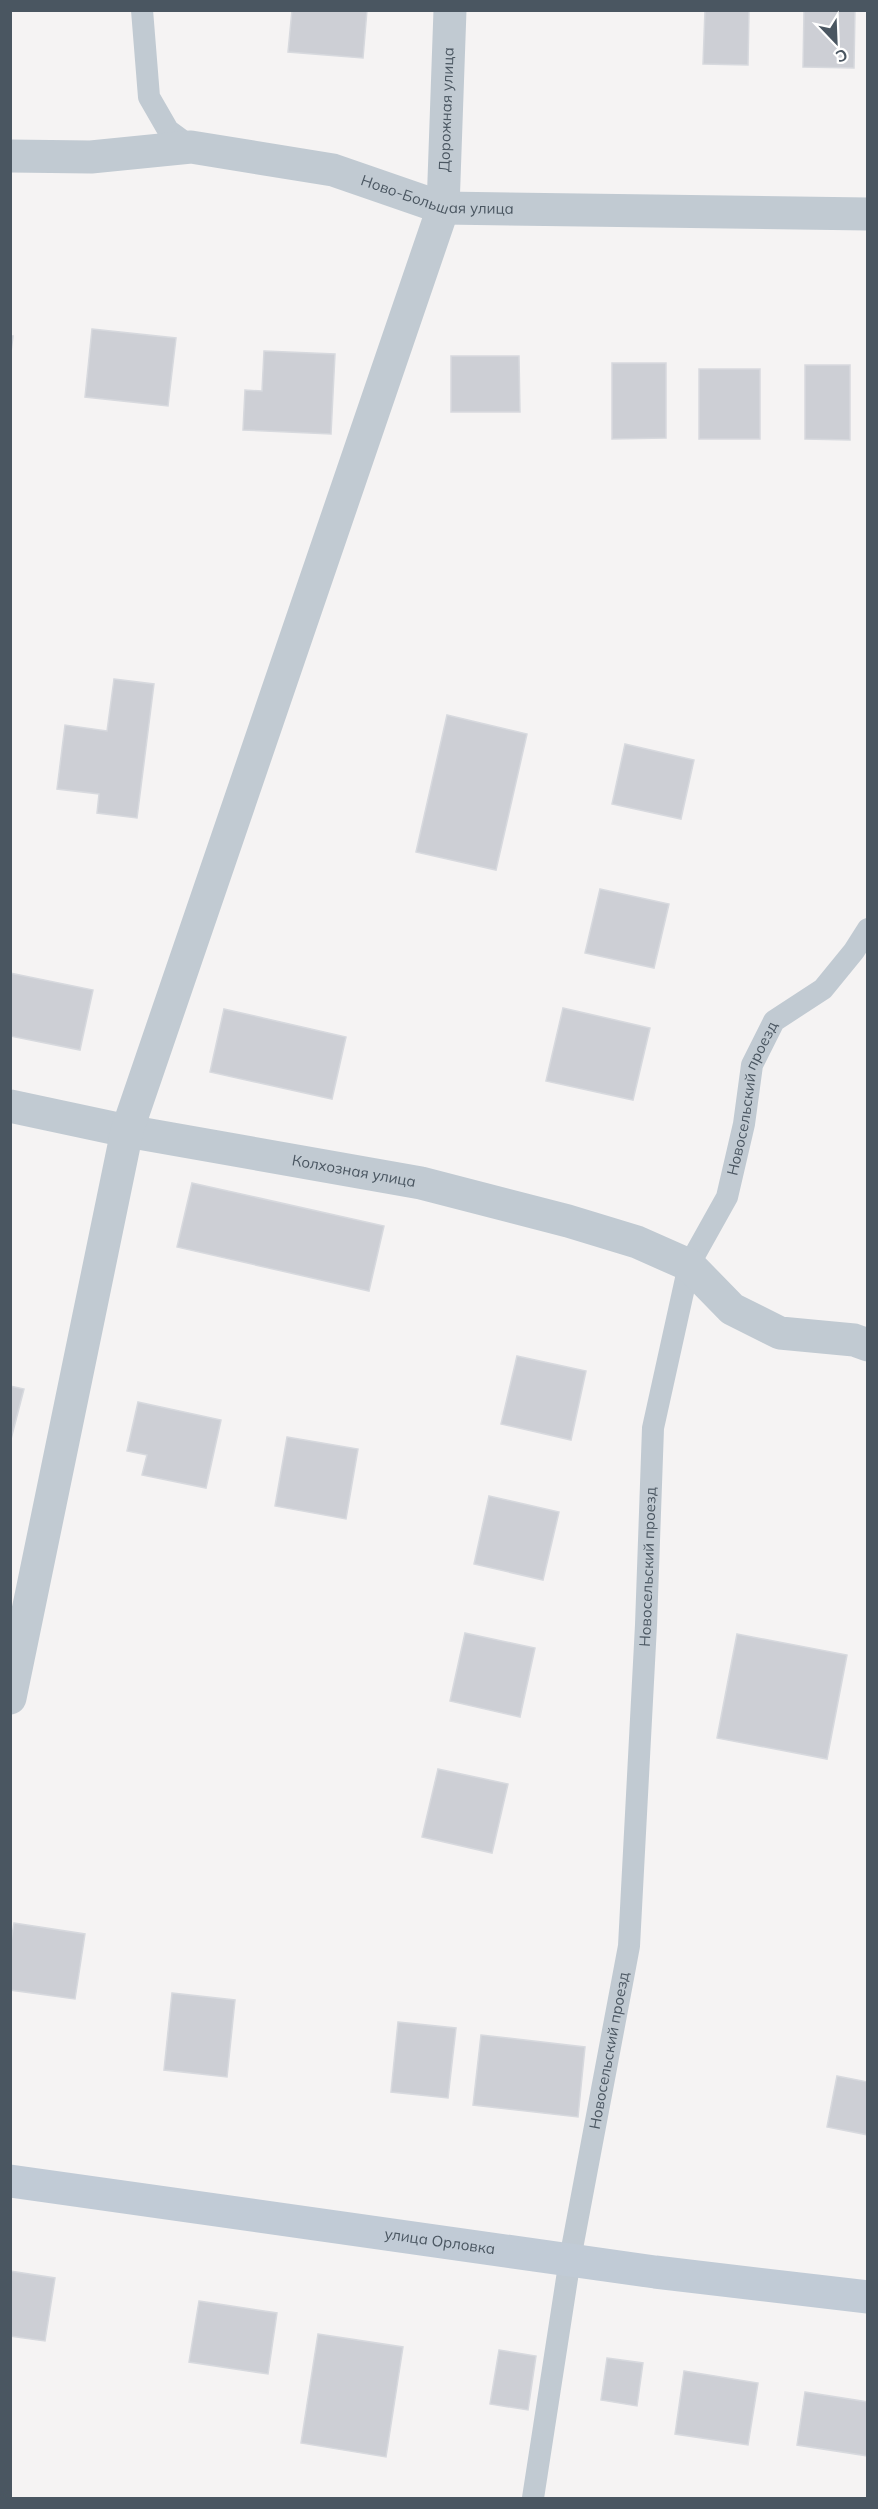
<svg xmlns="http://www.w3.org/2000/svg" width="878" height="2509" font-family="Mulish,sans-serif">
<rect width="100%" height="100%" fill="#f5f3f3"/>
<!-- building -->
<g fill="#cdcfd5" stroke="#d7d9de" stroke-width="1.5">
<polygon points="292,10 367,10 363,58 288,52"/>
<polygon points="705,10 749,10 748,65 703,64"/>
<polygon points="804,10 855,10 854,68 803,67"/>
<polygon points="92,329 176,338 168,406 85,397"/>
<polygon points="10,336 13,336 10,361"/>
<polygon points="264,351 335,354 331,434 243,430 245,390 262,391"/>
<polygon points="451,356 519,356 520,412 451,412"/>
<polygon points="612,363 666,363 666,438 612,439"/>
<polygon points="805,365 850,365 850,440 805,439"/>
<rect x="699" y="369" width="61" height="70"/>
<polygon points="114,679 154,684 137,818 97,813 99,794 57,789 65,725 107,731"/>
<polygon points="447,715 527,734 496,870 416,852"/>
<polygon points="625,744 694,760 681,819 612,804"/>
<polygon points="600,889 669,904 654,968 585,953"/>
<polygon points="10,973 93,990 80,1050 10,1036"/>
<polygon points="563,1008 650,1028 633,1100 546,1081"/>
<polygon points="224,1009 346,1037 332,1099 210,1072"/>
<polygon points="192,1183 384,1226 369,1291 177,1247"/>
<polygon points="517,1356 586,1371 571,1440 501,1424"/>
<polygon points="10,1386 24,1389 10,1443"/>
<polygon points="138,1402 221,1420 206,1488 142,1475 147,1455 127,1451"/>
<polygon points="287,1437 358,1449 346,1519 275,1506"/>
<polygon points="489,1496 559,1512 543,1580 474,1564"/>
<polygon points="465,1633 535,1648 520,1717 450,1701"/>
<polygon points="737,1634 847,1655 827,1759 717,1738"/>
<polygon points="438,1769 508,1784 492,1853 422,1837"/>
<polygon points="14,1923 85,1934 75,1999 10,1990 10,1948"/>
<polygon points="172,1993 235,2000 227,2077 164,2070"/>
<polygon points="398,2022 456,2028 448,2098 391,2092"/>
<polygon points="481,2035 585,2047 578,2117 473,2105"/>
<polygon points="837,2076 868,2082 868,2135 827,2127"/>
<polygon points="10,2271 55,2278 45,2341 10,2336"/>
<polygon points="199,2301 277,2313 268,2374 189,2362"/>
<polygon points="318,2334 403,2347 386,2457 301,2443"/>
<polygon points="499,2350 536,2356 528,2410 490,2404"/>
<polygon points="607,2358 643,2363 637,2406 601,2400"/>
<polygon points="684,2371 758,2383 748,2445 675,2434"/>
<polygon points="805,2392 868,2402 868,2456 797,2445"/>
</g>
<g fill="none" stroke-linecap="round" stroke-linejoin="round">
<!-- lane -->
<g stroke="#c1cad2" stroke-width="22">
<polyline points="142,10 149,97 168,130 191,147"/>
<path id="s1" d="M533,2498L570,2259L629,1946L646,1625L653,1428L689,1265L727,1197L744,1124L752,1065L774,1021L823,989L854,951L868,929"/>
</g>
<!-- street -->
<g stroke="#c1cad2" stroke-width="33">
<path id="s2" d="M10,156L91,157L191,147L333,170L443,208L868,214"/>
<path id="s3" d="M10,1106L127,1131L421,1183L568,1221L637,1242L689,1265L732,1309L780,1333L854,1340L868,1345"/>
<path id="s4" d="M10,1698L127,1131L443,208L450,10"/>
</g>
<!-- secondary -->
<path stroke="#c1cbd6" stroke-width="33" id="s5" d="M10,2181L655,2272L868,2297"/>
</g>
<g text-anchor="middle" stroke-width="5" stroke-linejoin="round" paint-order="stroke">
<!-- street labels -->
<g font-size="15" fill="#4a5661" stroke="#fff">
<text dy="5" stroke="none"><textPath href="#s4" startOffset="1653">Дорожная улица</textPath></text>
<text dy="5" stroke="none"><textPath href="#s2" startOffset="434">Ново-Большая улица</textPath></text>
<text dy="5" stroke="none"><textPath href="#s1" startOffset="1426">Новосельский проезд</textPath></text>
<text dy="5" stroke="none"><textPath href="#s3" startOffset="350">Колхозная улица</textPath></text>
<text dy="5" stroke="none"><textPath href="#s1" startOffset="940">Новосельский проезд</textPath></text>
<text dy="5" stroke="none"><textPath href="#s1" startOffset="454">Новосельский проезд</textPath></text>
<text dy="5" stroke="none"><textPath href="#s5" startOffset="434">улица Орловка</textPath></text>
</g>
</g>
<!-- border -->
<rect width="878" height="2509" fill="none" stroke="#4a5661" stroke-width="24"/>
<!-- north arrow -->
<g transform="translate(836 42) rotate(157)" stroke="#ffffff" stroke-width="4.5" paint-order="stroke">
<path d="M0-4.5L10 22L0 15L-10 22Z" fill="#4a5661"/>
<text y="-9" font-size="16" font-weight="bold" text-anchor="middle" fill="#4a5661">С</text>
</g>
</svg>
